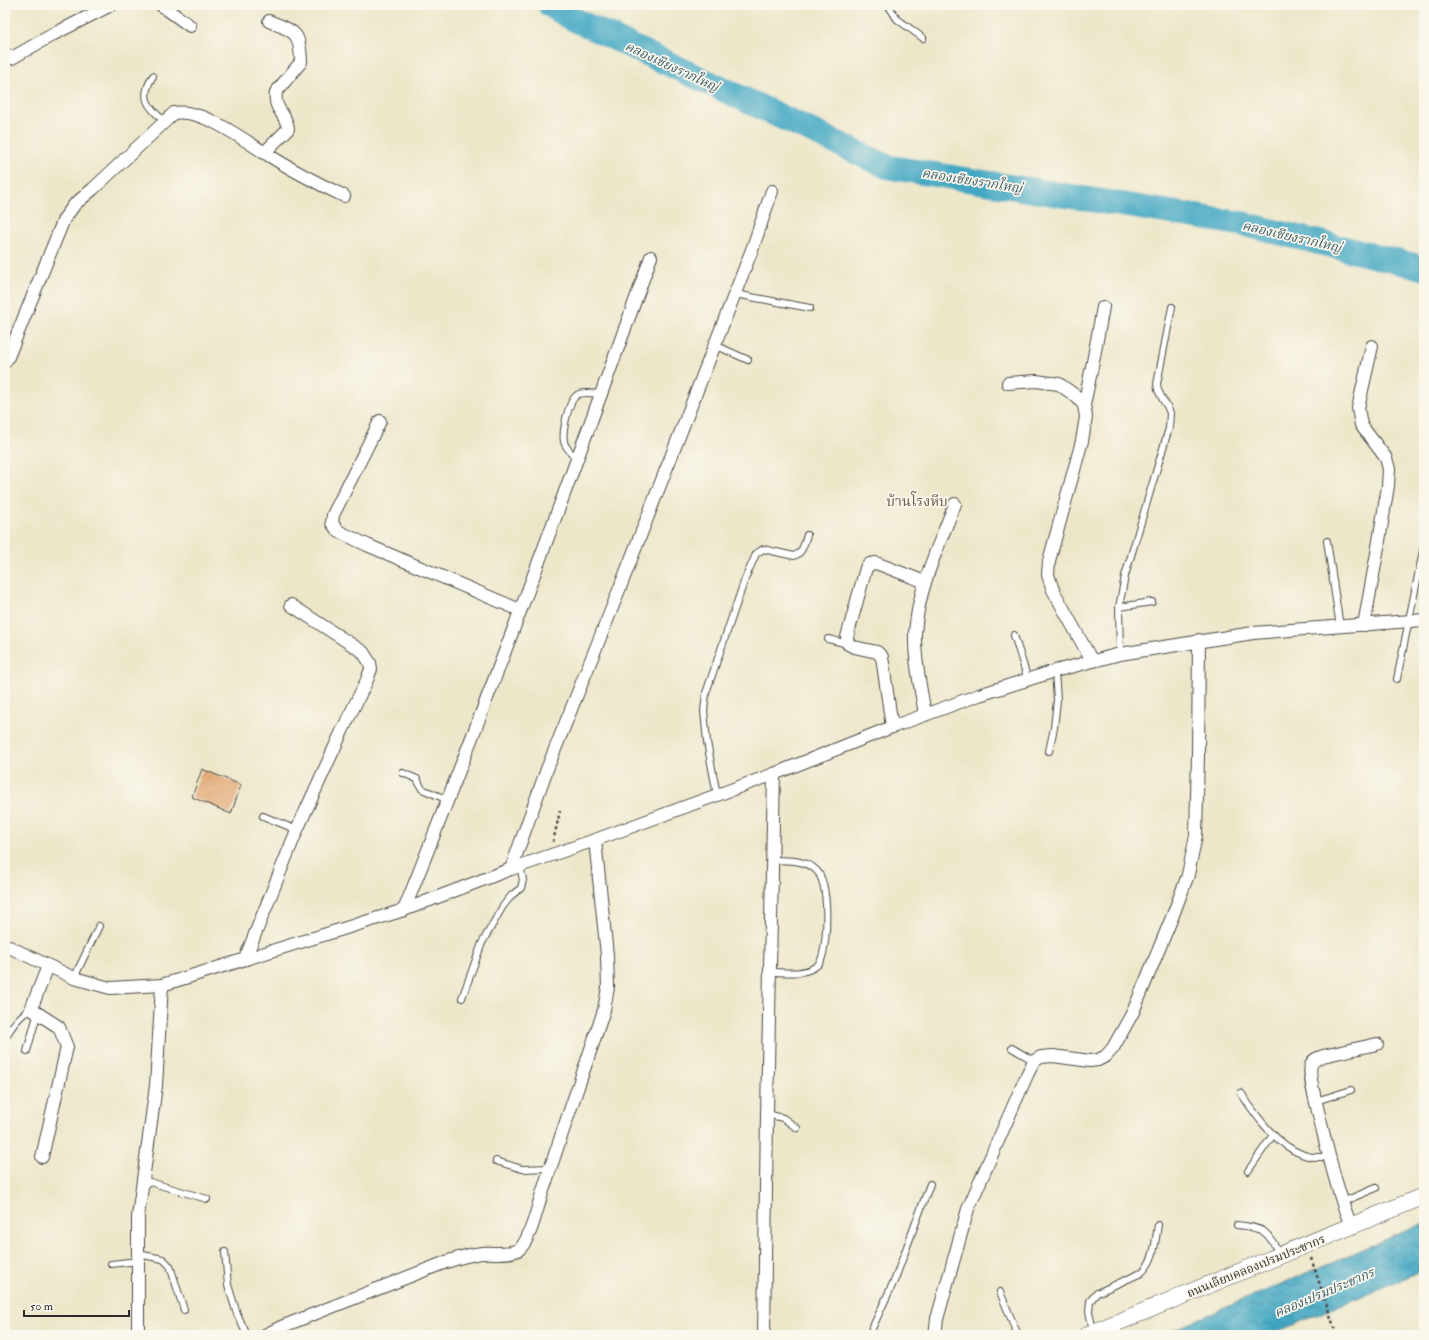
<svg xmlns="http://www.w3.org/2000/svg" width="1429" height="1340" font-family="'IM FELL Double Pica','Noto Serif Thai',serif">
<defs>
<pattern id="water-waves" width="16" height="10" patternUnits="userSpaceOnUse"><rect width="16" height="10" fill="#43a7c3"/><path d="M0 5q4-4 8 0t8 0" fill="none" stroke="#38889f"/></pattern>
<pattern id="building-hatch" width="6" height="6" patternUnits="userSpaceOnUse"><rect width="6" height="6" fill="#e8b07c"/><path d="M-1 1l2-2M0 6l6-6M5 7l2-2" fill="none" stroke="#bc8f66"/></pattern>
</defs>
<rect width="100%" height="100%" fill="#fbf7ec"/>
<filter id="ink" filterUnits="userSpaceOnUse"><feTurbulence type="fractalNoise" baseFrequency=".025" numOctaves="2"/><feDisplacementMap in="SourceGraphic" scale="8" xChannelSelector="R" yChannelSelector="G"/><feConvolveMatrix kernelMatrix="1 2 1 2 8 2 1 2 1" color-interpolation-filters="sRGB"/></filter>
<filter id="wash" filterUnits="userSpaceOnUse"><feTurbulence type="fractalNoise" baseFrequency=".012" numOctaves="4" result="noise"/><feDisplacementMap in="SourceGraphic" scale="16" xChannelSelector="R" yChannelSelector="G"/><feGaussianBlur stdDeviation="0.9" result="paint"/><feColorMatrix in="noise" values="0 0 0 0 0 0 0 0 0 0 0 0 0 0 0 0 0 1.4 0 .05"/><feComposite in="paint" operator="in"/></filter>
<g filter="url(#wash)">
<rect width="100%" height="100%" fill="#ede7ca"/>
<!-- water -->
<polygon fill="url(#water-waves)" stroke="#376977" points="1424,1223 1424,1270 1269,1335 1161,1335"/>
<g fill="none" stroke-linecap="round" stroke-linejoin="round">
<!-- river -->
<polyline stroke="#43a7c3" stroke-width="25" points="550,5 573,19 888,167 1243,224 1424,268"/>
</g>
<g id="blocks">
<!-- building -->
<polygon fill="url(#building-hatch)" points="202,769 241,785 231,814 192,797"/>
</g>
</g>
<g filter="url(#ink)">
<use href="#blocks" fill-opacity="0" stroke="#484743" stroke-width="1"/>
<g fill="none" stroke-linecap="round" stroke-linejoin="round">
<defs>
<g id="lane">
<polyline points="888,5 897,19 923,38"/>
<path d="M153,76C139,98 148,107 165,122"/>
<polyline points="735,294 810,308"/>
<polyline points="715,345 748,360"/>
<path d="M577,459C573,454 566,449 564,442C562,432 568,401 577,395C584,391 594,394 602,394"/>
<polyline points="1327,541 1340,627"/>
<polyline points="1119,607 1152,602"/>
<polyline points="1014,635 1028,680"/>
<polyline points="828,639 848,644"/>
<polyline points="1120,654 1119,607 1125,576 1169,428 1170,413 1167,406 1163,400 1158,390 1157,384 1172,307"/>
<polyline points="1397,679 1424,546"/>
<polyline points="1049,751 1054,728 1057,700 1055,671"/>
<polyline points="403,773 417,779 422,789 448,800"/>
<path d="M717,795L707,742L704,711L706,693L745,579L756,554L763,549L794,556C803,553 804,543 807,535"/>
<polyline points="263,816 297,830"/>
<path d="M770,972C783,972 801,975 813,968C816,967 820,963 821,960C828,943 830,883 816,870C805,859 787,861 772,860"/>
<polyline points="74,978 99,926"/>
<polyline points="462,998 482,943 503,906 512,895 521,888 523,880 520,866"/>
<path d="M5,1039C11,1026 19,1016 31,1009"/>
<polyline points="1012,1048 1034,1061"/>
<polyline points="27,1051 38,1012"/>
<path d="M1241,1093C1256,1116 1277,1146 1304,1155C1312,1158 1321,1157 1329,1157"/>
<polyline points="1316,1101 1351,1090"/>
<polyline points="767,1114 783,1118 797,1128"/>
<polyline points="496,1161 522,1169 550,1168"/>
<polyline points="1248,1171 1273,1135"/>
<polyline points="143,1180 207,1199"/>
<polyline points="1342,1202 1376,1188"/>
<path d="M1237,1225C1263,1228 1268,1230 1279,1254"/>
<polyline points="225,1252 228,1285 237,1314 247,1335"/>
<polyline points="138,1254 163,1259 170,1266 184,1310"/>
<polyline points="111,1264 138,1261"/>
<polyline points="1000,1292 1018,1335"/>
<path d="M1093,1331L1089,1311L1090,1301L1097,1293L1141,1273C1155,1261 1155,1242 1158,1225"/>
<polyline points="869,1335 895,1279 930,1184"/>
</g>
<g id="street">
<polyline points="161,5 190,26"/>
<polyline points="5,54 12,58 52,35 111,5"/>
<path d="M264,153L288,129C287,114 273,110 276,92L301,62C300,31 295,32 269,21"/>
<path d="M5,362L8,357L64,219L75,204L93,189L174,113C202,108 242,139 265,153C290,169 317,183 344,196"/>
<polyline points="1008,383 1036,381 1059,384 1076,396 1084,405 1086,417 1082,441 1049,561 1048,575 1053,590 1092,661"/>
<polyline points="1084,405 1093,362 1103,307"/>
<polyline points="380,421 333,515 332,523 338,531 367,545 520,610"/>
<polyline points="1364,625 1377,553 1388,486 1389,469 1386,458 1361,425 1358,408 1372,346"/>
<path d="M925,715C921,688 914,660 915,633C918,588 939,545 955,504"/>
<polyline points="892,727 882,657 877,652 854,647 848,644 847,637 866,568 870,564 876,563 925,582"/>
<polyline points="511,869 547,769 612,608 753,247 772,191"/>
<path d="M404,910C491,694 572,475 651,257"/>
<polyline points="5,945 74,978 110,988 162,985 404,910 511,869 595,840 774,774 892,727 979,695 1055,671 1120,654 1253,633 1424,620"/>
<polyline points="245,959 297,830 343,729 367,680 371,669 370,663 363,652 291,605"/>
<polyline points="42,1157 67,1047 59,1027 31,1009 48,966"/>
<path d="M1351,1226C1336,1188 1327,1148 1317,1107C1315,1098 1308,1074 1311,1065C1313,1059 1318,1058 1323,1056L1377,1044"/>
<polyline points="138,1335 138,1216 156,1086 162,985"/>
<path d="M265,1335L281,1327L446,1262C458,1258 470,1254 482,1253C493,1252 508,1255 518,1250C529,1243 536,1213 540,1200C560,1137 583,1074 604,1010L608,987L607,955L595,840"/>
<polyline points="764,1335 767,1114 774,774"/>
<polyline points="935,1335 937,1319 968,1209 1027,1075 1034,1061 1041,1057 1053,1056 1090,1061 1098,1060 1106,1056 1113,1048 1133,1012 1173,915 1188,875 1196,835 1198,756 1199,640"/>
</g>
<polyline id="secondary" points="1087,1335 1424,1196"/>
</defs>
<!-- lane casing -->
<use href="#lane" stroke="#484743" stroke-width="8"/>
<!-- street casing -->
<use href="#street" stroke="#484743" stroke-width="14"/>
<!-- secondary casing -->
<use href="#secondary" stroke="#484743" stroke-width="18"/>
<!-- path -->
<g stroke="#484743" stroke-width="2.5" stroke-dasharray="3 3" stroke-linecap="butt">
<polyline points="553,842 560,811"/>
<polyline points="1311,1258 1335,1330"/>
</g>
<!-- lane -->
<use href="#lane" stroke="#fff" stroke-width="6"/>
<!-- street -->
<use href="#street" stroke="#fff" stroke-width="12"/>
<!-- secondary -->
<use href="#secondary" stroke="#fff" stroke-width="17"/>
</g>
</g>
<g text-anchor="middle" stroke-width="3.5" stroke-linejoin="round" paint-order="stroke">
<!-- street labels -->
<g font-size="12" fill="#2b2b2b" stroke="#fbf7ec">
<text transform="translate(1256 1266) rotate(-22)" y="4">ถนนเลียบคลองเปรมประชากร</text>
</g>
<!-- water labels -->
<g font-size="13" font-style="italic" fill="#355d68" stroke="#fbf7ec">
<text transform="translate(672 66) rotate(25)" y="5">คลองเชียงรากใหญ่</text>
<text transform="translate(972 180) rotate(9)" y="5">คลองเชียงรากใหญ่</text>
<text transform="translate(1292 236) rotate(13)" y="5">คลองเชียงรากใหญ่</text>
<text transform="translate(1324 1292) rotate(-23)" y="5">คลองเปรมประชากร</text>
</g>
<!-- quarter labels -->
<g font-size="14" fill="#6d5a47" stroke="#fbf7ec">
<text x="917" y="506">บ้านโรงหีบ</text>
</g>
</g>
<!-- margin -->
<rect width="1429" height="1340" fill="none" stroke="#fbf7ec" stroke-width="20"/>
<!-- scale -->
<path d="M24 1310v6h105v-6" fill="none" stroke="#2b2b2b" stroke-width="2"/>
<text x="30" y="1310" font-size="12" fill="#2b2b2b" stroke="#fbf7ec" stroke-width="3" paint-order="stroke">50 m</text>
</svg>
